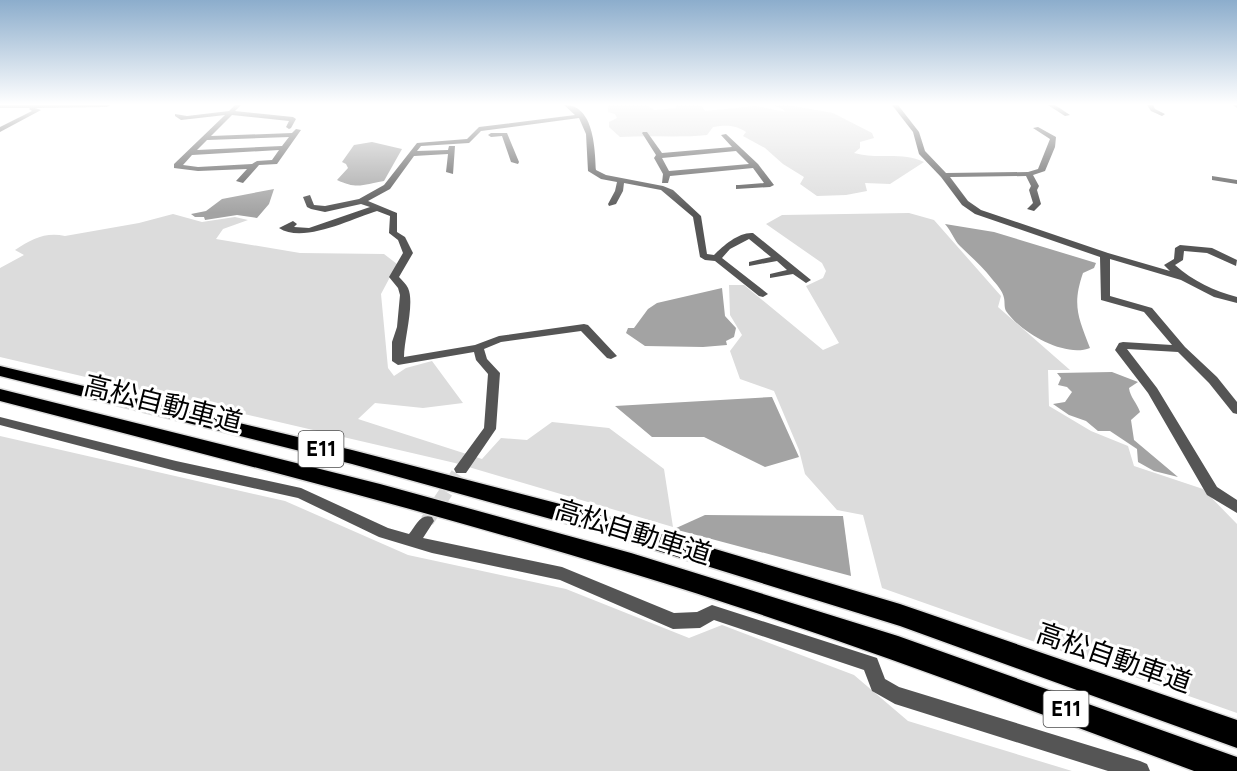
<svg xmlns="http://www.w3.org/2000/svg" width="1237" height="771" font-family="Figtree,'Noto Sans JP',sans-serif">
<rect width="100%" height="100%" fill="#fff"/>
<!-- green -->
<g fill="#dcdcdc">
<path d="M608,105H647L654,110L676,108L675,105H701L705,111L756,106L786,112L781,108L770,105H788L833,113L872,133L874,138L860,142V148L854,153C877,160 902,151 924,162L890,184L865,183L867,191L846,195L817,196L800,184L804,177L783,164L765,148L743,136L746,132C735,125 727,125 713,127L707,135C678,138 649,135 620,137L609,127V122L617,118L615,114L608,112Z"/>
<polygon points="909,213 934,220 1001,296 998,307 1070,370 1048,370 1049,406 1091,431 1128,446 1134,466 1203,489 1237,524 1237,713 882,588 863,515 837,510 805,474 799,450 774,391 740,379 730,351 742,335 730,315 729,285 744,285 823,350 839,343 806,286 823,278 826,271 822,263 766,224 782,215"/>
<path d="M173,214L202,222L235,217L248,220L223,229L216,239L300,253L384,254L397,264L381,294L388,368L394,376L406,368L432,361L463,403L423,408L375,403L358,419L482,459L501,438L527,440L552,422L609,428L664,469L673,527L455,463L0,357V268L24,255L15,250C32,239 45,232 65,236L139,223Z"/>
<polygon points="0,436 285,501 408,555 566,589 689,638 722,625 854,675 908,721 1072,771 0,771"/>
</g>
<!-- water -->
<g fill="#a3a3a3">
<path d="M372,142L402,149L384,181C364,184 358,190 337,180L348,168L346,164L342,162L354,145Z"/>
<polygon points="274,189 269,204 257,218 237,215 205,220 204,217 195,217 191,214 206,211 222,199"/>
<path d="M945,224L994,232L1096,263L1094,268L1083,273C1072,305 1078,317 1090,348C1065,358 1021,333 1006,311C1004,307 1005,303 1004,298C1003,291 996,284 992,279C982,266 971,257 960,246C954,240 952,232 945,224Z"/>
<polygon points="722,288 725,316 736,328 734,337 726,341 727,345 703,347 645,346 626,333 628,328 634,328 648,309 657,303"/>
<path d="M1112,372L1138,382L1129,388C1130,397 1137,403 1140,412L1131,420L1134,440L1178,477L1154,471L1138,462L1137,449L1110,431H1098L1086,421L1069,415L1053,404L1065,402L1072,392L1067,387L1058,385L1061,378L1057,373Z"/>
<polygon points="772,397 799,457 765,467 704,437 652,437 615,406"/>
<polygon points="705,515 843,516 851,576 674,529"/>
</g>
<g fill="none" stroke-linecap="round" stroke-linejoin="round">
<!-- street-tunnel -->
<polyline stroke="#d9d9d9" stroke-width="14" stroke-dasharray="14 7" stroke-linecap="butt" points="427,521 461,469"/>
<defs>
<g id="highway">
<polygon points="0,366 352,450 587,511 900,604 1237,720 1237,748 900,626 587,529 352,464 0,376"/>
<path d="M0,389L380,484L631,553L898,636L1234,756L1237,757V771H1194C1007,701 821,631 631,573C422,509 211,456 0,401Z"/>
</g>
</defs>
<!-- highway casing -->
<use href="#highway" stroke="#dbdbdb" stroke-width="3"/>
<!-- street -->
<g fill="#555" fill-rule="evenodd">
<polygon points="0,105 110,105 107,107 35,108 41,110 0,132 0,127 32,111 29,109 30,108 0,108"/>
<path d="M235,105H241L235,111L293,117L296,119L291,128L289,129L286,127L289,121L232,115L211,136L292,133L296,129L301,130L277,164L259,165L243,183L236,181L247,169L198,171L174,168V164L225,115L181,120L175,116V114L187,116L229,111ZM289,137L282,146L197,150L207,140ZM279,150L272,160L257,161L252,164L198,167L183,165L192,155Z"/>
<path d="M564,105C594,104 595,149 596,170L606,175L663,186L673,190L701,216L707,254L714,255C724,245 739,232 753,233L811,280L806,283L793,274L770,278V274L787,270L777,261L749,266V262L771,257L749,239L730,249L722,258L768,294L763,297L759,296L715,261L705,260L700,257L693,217L661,190L624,183L623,191L616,204L609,206L608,204L615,191L617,182L601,179L588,171L586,134L579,118L481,131L469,143L421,146L417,151L448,150L449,146H455L453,174L446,172L448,154L414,156L390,189L368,201L397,213V232L405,237L413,253L399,277C402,280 406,284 408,288C415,303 404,339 404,357L475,345L499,336L584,324L588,325L617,356L611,359L607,358L581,331L501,342L484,349L487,359L500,373L496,429L466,473H456L454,469L484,428L488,374L476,360L474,352L398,365L392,361V342L397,327L400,295L398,288L389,277L403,253L398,240L389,233L390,216L377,211C351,219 303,244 279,228L293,221L297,224L294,227L309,228L370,207L361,204L325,212L311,209L307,207L303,197L310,195L314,205L325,206L359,199L384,185L417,143L467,139L479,127L575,115Z"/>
<path d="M892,105H898L919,132L925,151L946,173L1028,172L1038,169L1050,139L1033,128L1038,127L1056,137L1055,147L1045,171L1033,175L1039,186L1037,190L1041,204L1034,211L1027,209L1033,203L1029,190L1031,186L1026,176L950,177L968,201L981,210L1108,253L1170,271L1164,265L1174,259L1175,248L1180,245L1212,248L1237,260L1236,266L1207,253L1184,251L1183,260L1175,265C1193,281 1214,291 1237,297V303L1214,297L1181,280L1110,259V296L1152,308L1185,347L1217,377L1237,402V414L1233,413L1209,383L1178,352L1127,349L1157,388L1217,487L1237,500V513L1207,495L1148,393L1115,350L1119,343L1123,342L1172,345L1144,312L1101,300L1100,257L975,214L962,205L941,177L919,154L913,132Z"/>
<polygon points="1048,105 1055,105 1070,115 1065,116"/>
<polygon points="1147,105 1153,105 1155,109 1165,114 1162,116 1151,111"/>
<polygon points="1233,105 1237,105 1237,108"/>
<path d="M643,132H647L662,153L732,147L721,135L726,134L758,164L774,185L770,187L736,189V185H739L764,183L753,168L670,176L668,183H662L663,174L654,158L656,155L642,133ZM736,151L749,164L669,171L662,158Z"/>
<polygon points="507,133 519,162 518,164 511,162 502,136 491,137 488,135 491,133"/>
<polygon points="1212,176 1237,180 1237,184 1212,180"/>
<path d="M0,417L176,461L301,488L388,528L409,534C416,526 420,513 432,517L434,521L423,538L562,567L674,613L697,612L712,605L877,658L885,679L899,687L1140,761L1147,764L1150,771H1108L895,704L872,691L864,670L714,620L700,628L673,629L560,580L432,553L379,537L298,498L176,471L0,425Z"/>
</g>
<!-- highway -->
<use href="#highway" fill="#000" fill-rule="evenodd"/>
</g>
<!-- sky -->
<linearGradient id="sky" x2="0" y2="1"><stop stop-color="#8cadcc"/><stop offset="0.49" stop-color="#fff"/><stop offset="1" stop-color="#fff" stop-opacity="0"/></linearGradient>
<rect width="1237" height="213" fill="url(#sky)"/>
<g text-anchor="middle" stroke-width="6" stroke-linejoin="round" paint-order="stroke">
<!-- shield labels -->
<g fill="#fff" stroke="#4c4c4c" stroke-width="1.5">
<rect x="298.5" y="431" width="45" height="36" rx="4.5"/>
<rect x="1043.5" y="691" width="45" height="36" rx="4.5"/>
</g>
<g font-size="21" font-weight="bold" fill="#000">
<text x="321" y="456">E11</text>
<text x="1066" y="716">E11</text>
</g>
<!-- near-street labels -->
<g font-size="27" fill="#000" stroke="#fff">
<text transform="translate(163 404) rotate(14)" y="9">高松自動車道</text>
<text transform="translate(633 532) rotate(17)" y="9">高松自動車道</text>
<text transform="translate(1114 658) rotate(19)" y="9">高松自動車道</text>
</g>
</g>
</svg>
